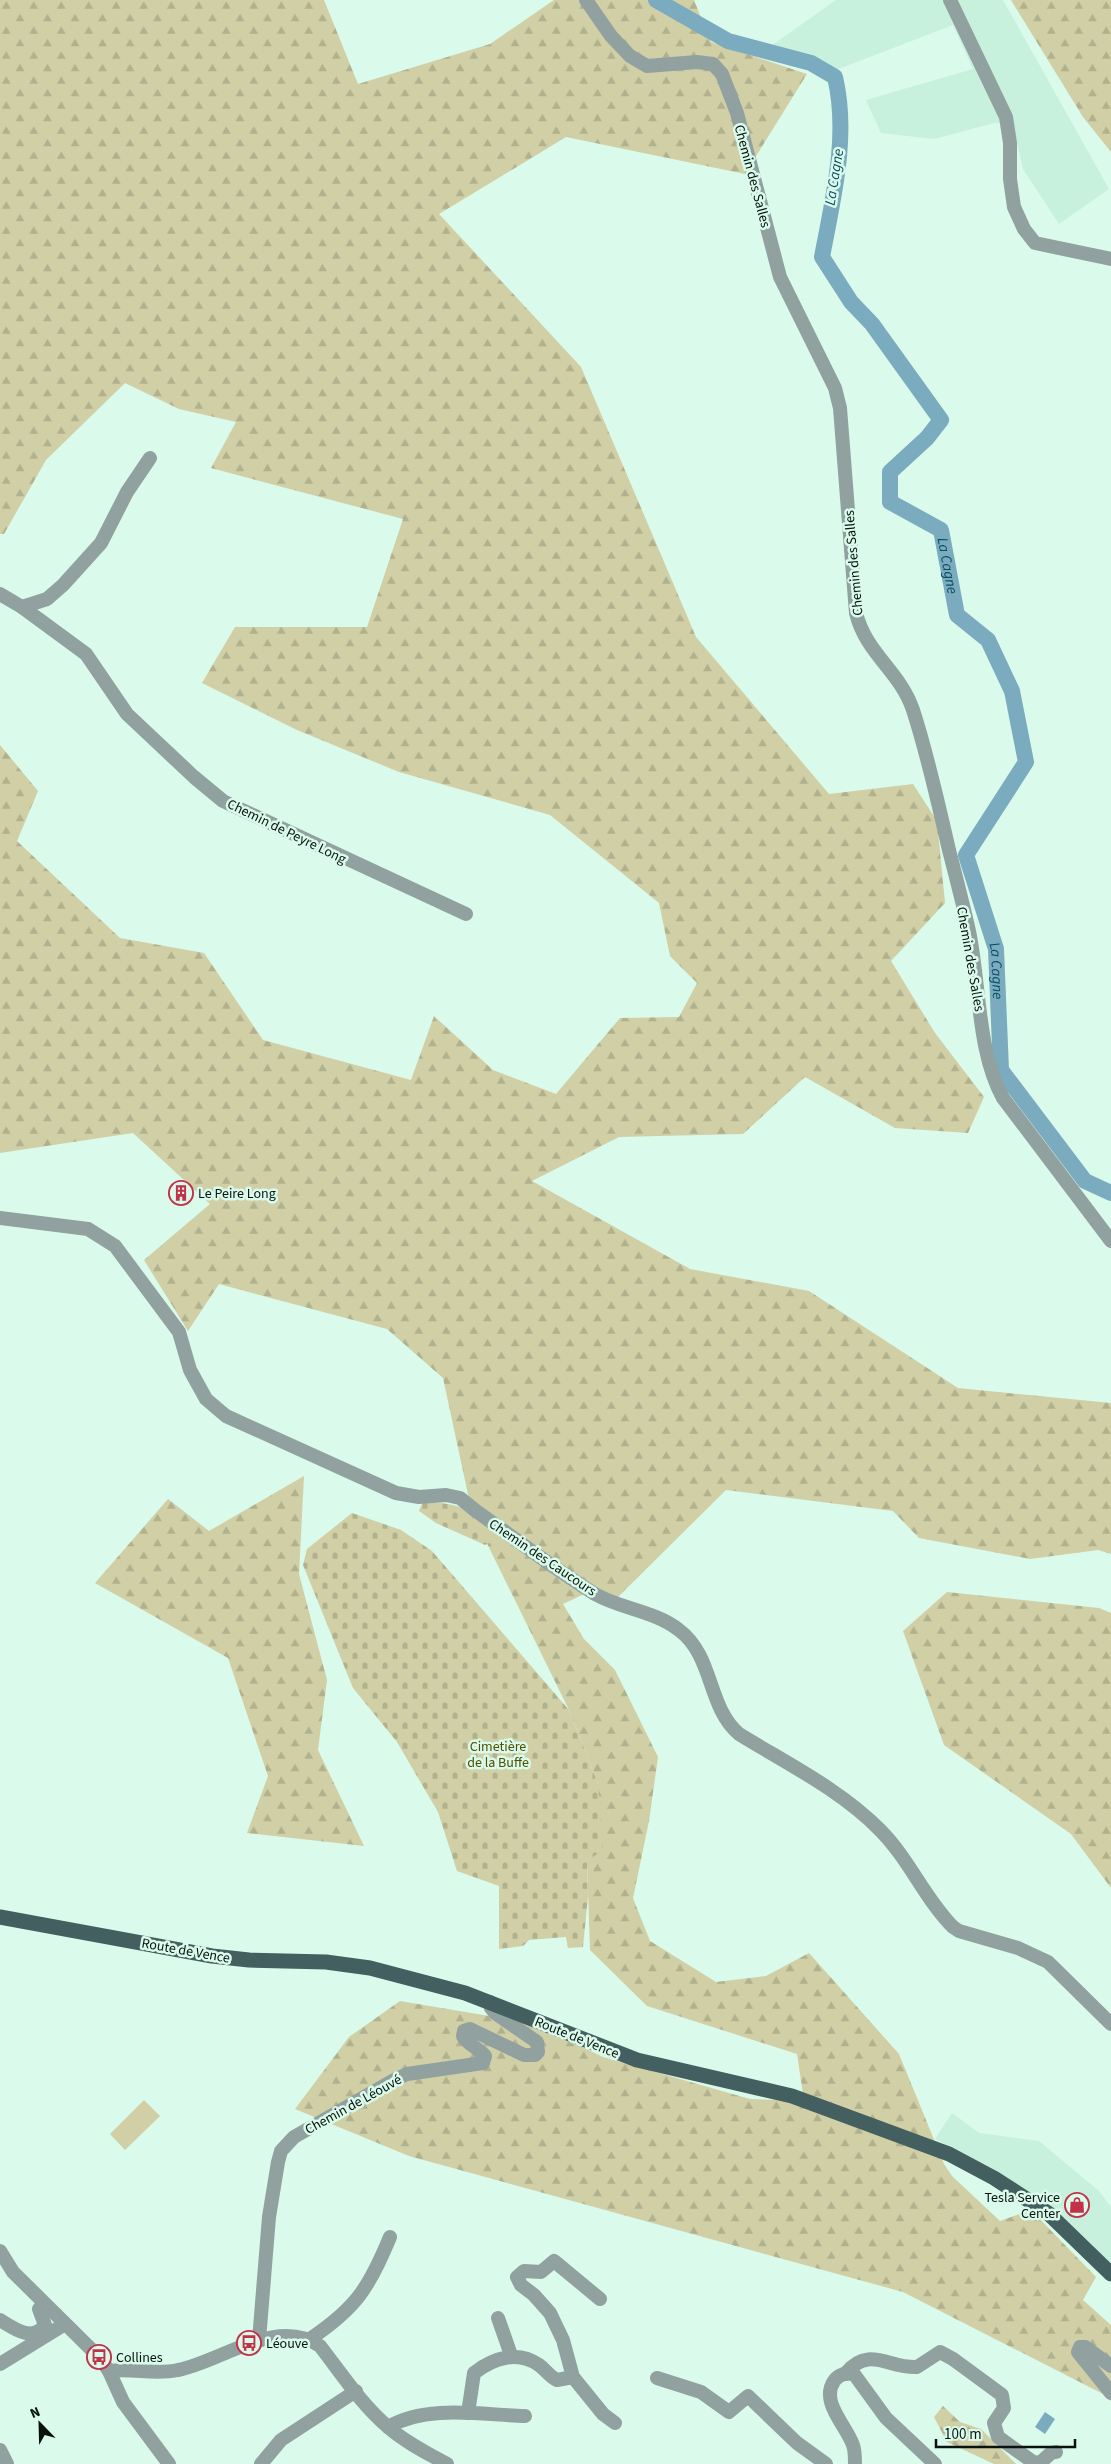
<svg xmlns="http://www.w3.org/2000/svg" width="1111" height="2464" font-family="'Source Sans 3',sans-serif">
<defs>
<pattern id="forest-firs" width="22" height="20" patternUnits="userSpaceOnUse" patternTransform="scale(1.25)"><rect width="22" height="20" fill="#d0cfa6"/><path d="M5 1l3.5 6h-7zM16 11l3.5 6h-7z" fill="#b1b18e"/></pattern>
<pattern id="cemetery-stones" width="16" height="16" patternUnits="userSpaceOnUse" patternTransform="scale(1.25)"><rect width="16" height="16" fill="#d0cfa6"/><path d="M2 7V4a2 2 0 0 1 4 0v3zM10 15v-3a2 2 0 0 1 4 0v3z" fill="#b1b18e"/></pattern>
</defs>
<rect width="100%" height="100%" fill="#dafaeb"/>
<!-- built -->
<g fill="#c7f0dd">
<polygon points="836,0 1003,0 1109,189 1059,224 1023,169 1013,124 994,123 934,139 881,133 866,100 973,69 953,25 836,70 771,46"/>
<polygon points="952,2113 979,2133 1039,2141 1099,2191 1111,2207 1111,2265 1051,2206 992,2168 935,2139"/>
</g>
<!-- grass -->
<polygon fill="#d0cfa6" points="144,2100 160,2116 125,2150 110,2134"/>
<!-- forest -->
<g fill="url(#forest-firs)">
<polygon points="0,0 324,0 358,84 490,44 554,0 694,0 711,42 807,74 745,174 566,137 439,214 581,367 696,637 829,794 913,784 937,821 945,903 891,961 935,1033 984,1097 968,1133 895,1128 805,1077 743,1134 619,1137 532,1181 690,1269 809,1291 958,1388 1111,1403 1111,1554 1098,1550 1030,1559 919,1538 893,1511 726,1490 618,1597 597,1588 563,1604 584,1639 615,1670 658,1757 649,1821 633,1898 650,1941 716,1982 766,1976 809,1953 899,2054 944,2164 952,2176 1000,2221 1031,2210 1096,2277 1083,2300 1111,2325 1111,2401 1105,2395 903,2292 409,2156 295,2109 349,2037 400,2001 536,2024 603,2057 750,2099 804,2101 797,2054 647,2006 590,1950 587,1861 598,1784 569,1710 472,1513 443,1378 387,1329 219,1284 188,1331 144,1260 210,1204 133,1133 0,1153 0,745 38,791 17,841 120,938 204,953 263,1040 411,1080 434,1016 493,1070 556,1094 620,1018 679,1017 697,983 670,956 659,903 550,815 399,772 297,730 202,683 235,627 367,627 403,519 211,468 236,422 179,409 125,383 46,460 4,534 0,534"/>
<polygon points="1011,0 1111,0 1111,152 1083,117"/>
<polygon points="304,1476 299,1574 327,1680 318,1750 364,1846 247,1833 268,1776 228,1658 95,1583 168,1499 209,1531"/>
<polygon points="947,1592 1099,1608 1111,1613 1111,1888 1071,1834 944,1745 903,1631"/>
<polygon points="943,2406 960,2422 981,2429 1016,2464 994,2464 947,2442 934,2417"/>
</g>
<!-- cemetery -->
<g fill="url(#cemetery-stones)">
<path d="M423,1501C469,1506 465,1505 491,1542L485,1545L436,1523L419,1511Z"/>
<polygon points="352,1513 401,1530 432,1551 569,1710 598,1784 603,1850 587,1861 588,1896 583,1947 568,1948 566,1937 529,1940 523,1946 499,1949 499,1886 457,1871 438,1812 397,1742 353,1688 303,1565 307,1549"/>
</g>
<!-- water -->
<polygon fill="#7babbf" points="1045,2412 1055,2419 1045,2434 1035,2427"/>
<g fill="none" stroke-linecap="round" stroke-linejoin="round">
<!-- river -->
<path stroke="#7babbf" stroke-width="16" id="s1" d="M656,0L728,41L811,63L835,77C849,136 833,198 822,257L851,302L872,324L941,420L927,438L890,472V502L941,530L957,615L988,640L1012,691L1026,762L966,855L996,949L1001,1070L1085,1181L1111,1193"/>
<!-- minor -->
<g stroke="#91a1a0" stroke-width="14">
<path d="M586,0L611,36L630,56L647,66L697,62L713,64L722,74L737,113L780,277L835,388L840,408L856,613C866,654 900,671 913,710C928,756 938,803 949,850C956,877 963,904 969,931C980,984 977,1051 1003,1098L1111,1241"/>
<polyline points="950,0 1006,117 1010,143 1010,179 1014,207 1024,229 1035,243 1111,259"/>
<polyline points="0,594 22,607 86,654 127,714 194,777 223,801 466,914"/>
<polyline points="22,607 47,599 63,585 101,543 127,492 150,458"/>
<path d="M0,1218L88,1229L115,1246L179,1332L190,1370L206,1399L226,1416L396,1493L419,1497L446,1495L460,1498L476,1511C516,1539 554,1569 595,1594C621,1609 655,1611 679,1630C714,1656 707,1707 739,1734C786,1763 841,1790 880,1830C909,1859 925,1899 953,1927L959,1931L1018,1948L1048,1962L1111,2024"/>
<polyline points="0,2251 13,2272 99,2357 109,2371 123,2402 169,2464"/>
<polyline points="600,2299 554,2261 541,2272 524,2271 517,2277 521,2285 534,2295 550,2313 563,2340 573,2377 603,2414 615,2423"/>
<polyline points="498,2318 511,2355"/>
<path d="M0,2320C13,2328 33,2343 45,2325L39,2309L44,2304"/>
<path d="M310,2339C356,2308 369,2288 390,2237"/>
<path d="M259,2340L269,2217L278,2162L281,2151L294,2137L394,2080L407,2074L483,2063L485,2056C479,2048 468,2045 463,2036L464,2031L470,2029L524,2055H535L538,2052L537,2042L495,2013L491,2008L490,2002"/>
<polyline points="0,2364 65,2324"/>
<polyline points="1111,2366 1085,2347 1080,2347 1078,2352 1111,2393"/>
<path d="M109,2371C132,2368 155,2375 178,2370C221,2362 276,2316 320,2346C341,2373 361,2404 388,2427C405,2442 427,2453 447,2464"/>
<path d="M846,2373C869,2345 890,2369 917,2367L940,2352L953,2359L1002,2395L1004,2408L994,2423L998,2437L1033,2462L1040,2463L1051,2453L1056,2452"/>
<polyline points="657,2378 701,2392 729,2412 748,2396 797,2443 826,2464"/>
<path d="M468,2413L474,2373C493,2358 518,2350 539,2365C546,2370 550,2377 557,2380L573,2377"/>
<path d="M388,2427C428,2404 482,2415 525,2416"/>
<polyline points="0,2450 7,2464"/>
<polyline points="261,2464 281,2440 356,2391"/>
<path d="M855,2464C855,2458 855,2450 853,2445C846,2425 820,2402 834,2381C839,2374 845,2373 854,2374L886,2418L935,2464"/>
</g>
<!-- major -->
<polyline stroke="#435f5f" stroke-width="15" points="0,1917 212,1956 249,1960 326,1962 370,1968 465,1993 637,2060 792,2096 949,2154 994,2178 1048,2213 1111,2274"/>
</g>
<!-- icons -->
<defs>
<symbol id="building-ring" viewBox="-11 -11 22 22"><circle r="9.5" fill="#dafaeb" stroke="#c23147" stroke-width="1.5"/><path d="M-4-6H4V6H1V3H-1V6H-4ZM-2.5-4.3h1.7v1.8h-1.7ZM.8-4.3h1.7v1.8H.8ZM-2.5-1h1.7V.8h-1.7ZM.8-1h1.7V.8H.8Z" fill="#c23147"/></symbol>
<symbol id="shop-ring" viewBox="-11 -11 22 22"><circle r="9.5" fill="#dafaeb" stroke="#c23147" stroke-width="1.5"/><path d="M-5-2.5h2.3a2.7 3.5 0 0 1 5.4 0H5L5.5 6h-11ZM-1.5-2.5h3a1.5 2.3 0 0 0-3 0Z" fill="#c23147"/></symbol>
<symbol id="bus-ring" viewBox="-11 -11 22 22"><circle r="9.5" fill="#dafaeb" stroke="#c23147" stroke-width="1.5"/><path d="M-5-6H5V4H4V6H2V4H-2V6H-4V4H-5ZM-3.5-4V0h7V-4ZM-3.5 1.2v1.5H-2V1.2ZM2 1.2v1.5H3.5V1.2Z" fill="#c23147"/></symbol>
</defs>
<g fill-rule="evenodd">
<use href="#building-ring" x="167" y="1179" width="28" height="28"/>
<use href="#shop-ring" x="1063" y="2191" width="28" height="28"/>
<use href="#bus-ring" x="235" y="2329" width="28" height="28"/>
<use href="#bus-ring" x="85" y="2343" width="28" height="28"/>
</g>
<g text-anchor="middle" stroke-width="5" stroke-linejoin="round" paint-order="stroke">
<!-- street labels -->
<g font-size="14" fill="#08130f" stroke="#dafaeb">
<text transform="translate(753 176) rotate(75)" y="5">Chemin des Salles</text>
<text transform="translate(853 563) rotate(-95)" y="5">Chemin des Salles</text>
<text transform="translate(287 831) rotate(26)" y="5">Chemin de Peyre Long</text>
<text transform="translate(971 959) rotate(80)" y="5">Chemin des Salles</text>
<text transform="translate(543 1557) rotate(34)" y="5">Chemin des Caucours</text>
<text transform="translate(186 1950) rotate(10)" y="5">Route de Vence</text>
<text transform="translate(577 2037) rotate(22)" y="5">Route de Vence</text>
<text transform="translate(353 2104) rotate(-29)" y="5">Chemin de Léouvé</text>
</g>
<!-- poi labels -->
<g font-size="14" fill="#08130f" stroke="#dafaeb" text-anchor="start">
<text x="198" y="1198">Le Peire Long</text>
<text x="1060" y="2202" text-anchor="end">Tesla Service<tspan x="1060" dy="16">Center</tspan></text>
<text x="266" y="2348">Léouve</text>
<text x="116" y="2362">Collines</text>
</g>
<!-- park labels -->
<g font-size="14" fill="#534f01" stroke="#dafaeb">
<text x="498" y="1751">Cimetière<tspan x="498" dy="16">de la Buffe</tspan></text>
</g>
<!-- water labels -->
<g font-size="15" font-style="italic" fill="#094e63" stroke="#dafaeb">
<text transform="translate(834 177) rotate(-81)" y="5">La Cagne</text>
<text dy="5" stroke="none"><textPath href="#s1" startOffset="778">La Cagne</textPath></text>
<text dy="5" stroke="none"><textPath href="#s1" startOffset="1228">La Cagne</textPath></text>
</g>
</g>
<!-- north arrow -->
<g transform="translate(40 2424) rotate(337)" stroke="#dafaeb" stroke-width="4" paint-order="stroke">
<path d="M0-4L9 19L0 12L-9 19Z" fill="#08130f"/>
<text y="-8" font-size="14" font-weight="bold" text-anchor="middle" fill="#08130f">N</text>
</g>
<!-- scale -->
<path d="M936 2439v8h139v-8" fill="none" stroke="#08130f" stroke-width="2.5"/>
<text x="944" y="2439" font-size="15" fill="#08130f" stroke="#dafaeb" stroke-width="4" paint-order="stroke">100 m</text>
</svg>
